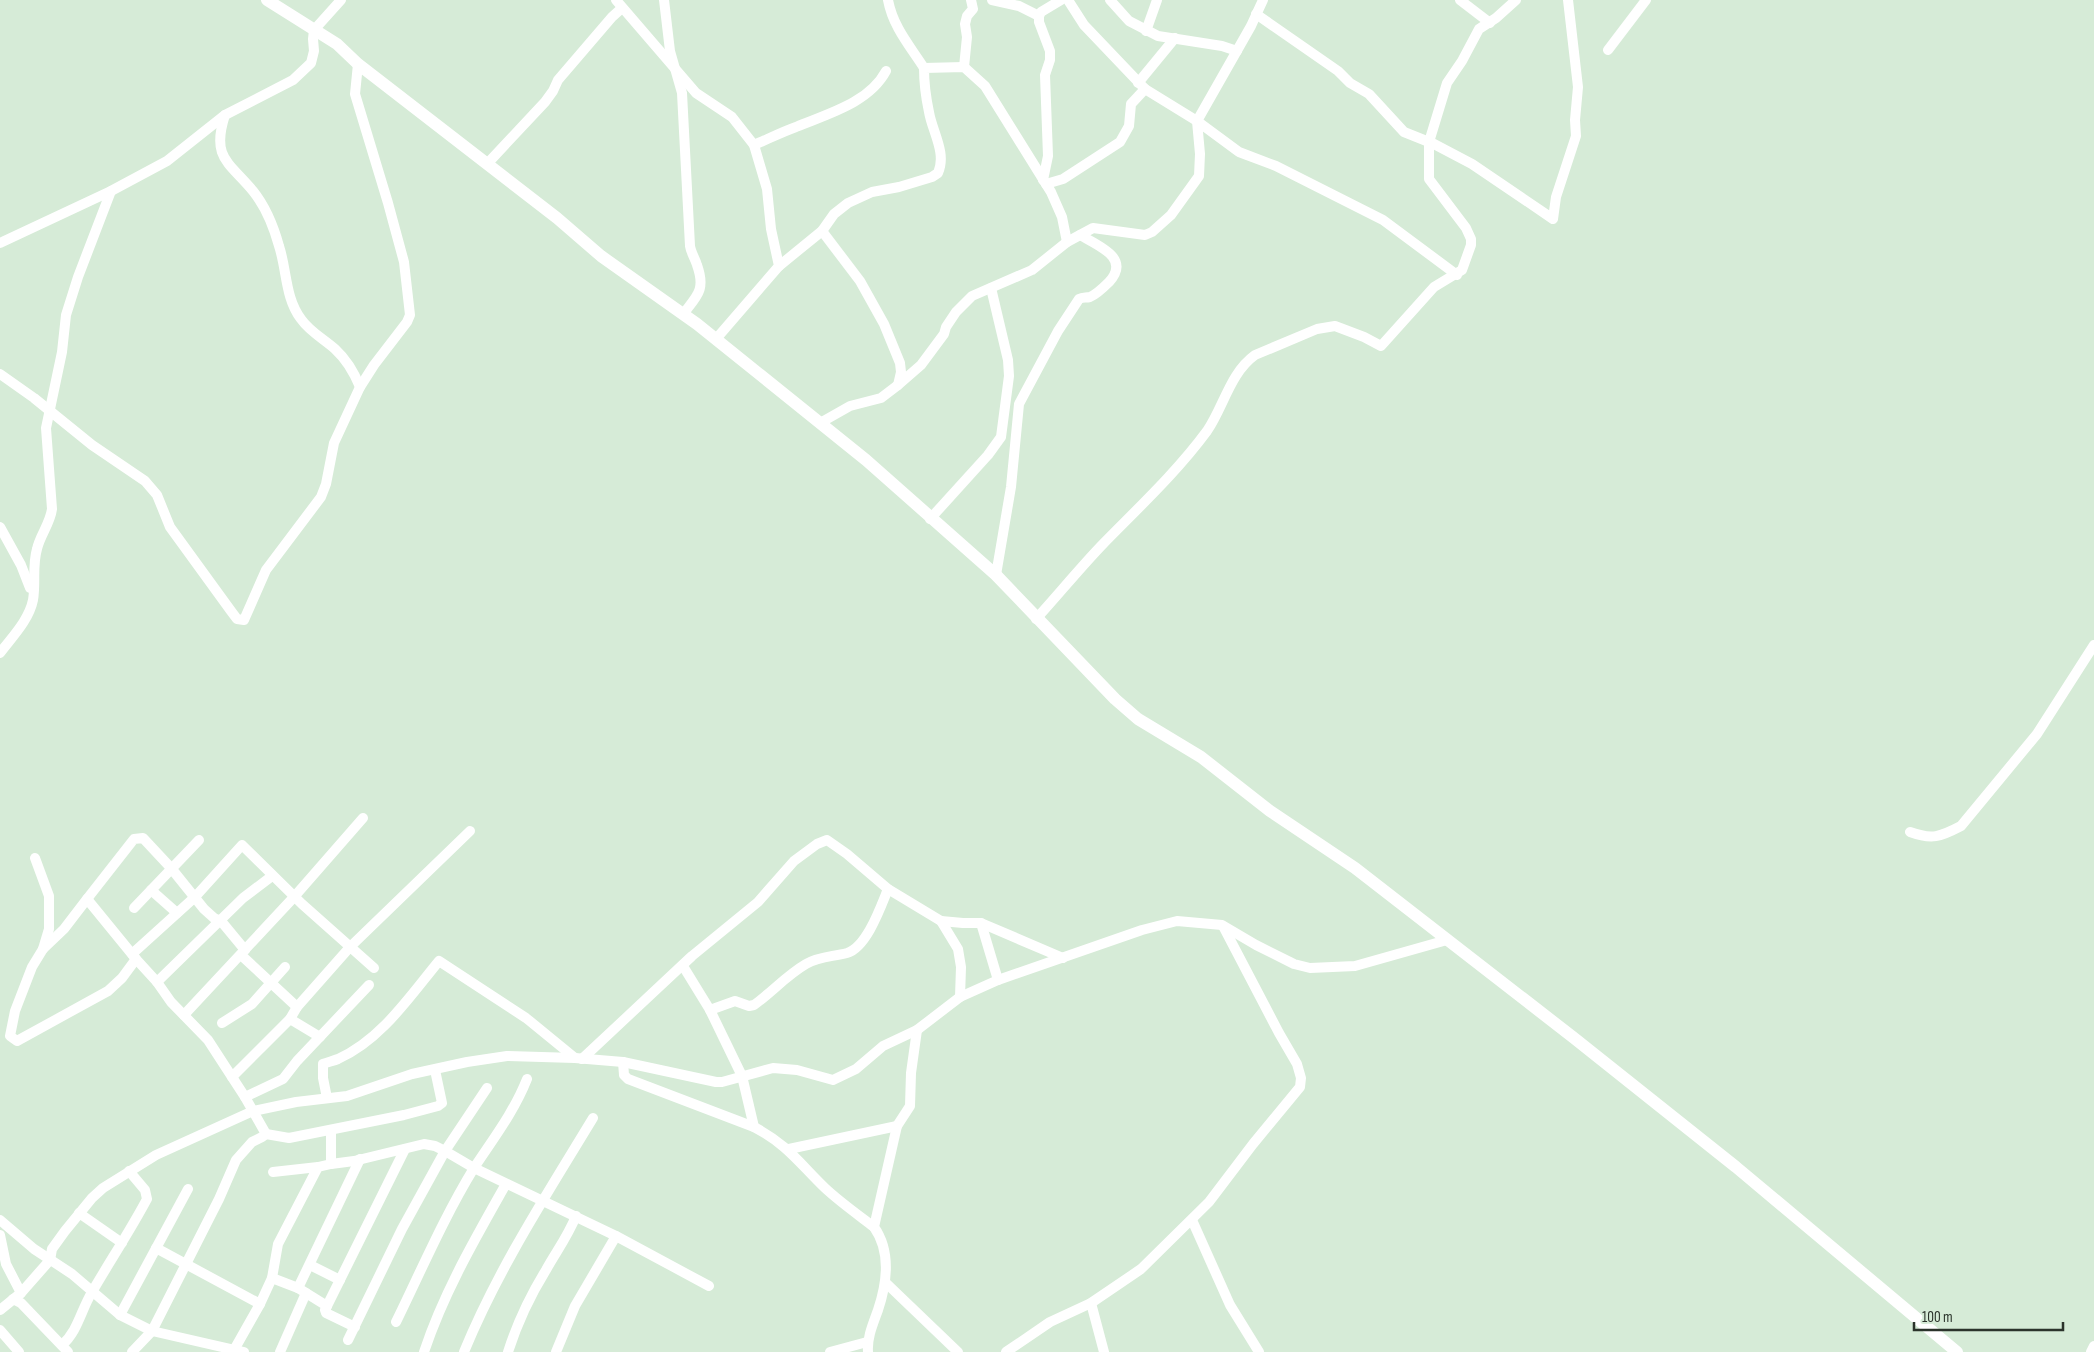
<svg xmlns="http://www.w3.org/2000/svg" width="2094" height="1352" font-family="'Sofia Sans Condensed',sans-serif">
<rect width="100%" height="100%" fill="#d6ebd7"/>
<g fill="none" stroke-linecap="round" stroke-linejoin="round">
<!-- minor -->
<g stroke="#fff" stroke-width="10">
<polyline points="616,0 696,93 732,117 754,145 767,189 771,229 779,266 716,339"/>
<path d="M664,0L670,51L682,93L690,246C691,253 695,258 697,265C706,290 697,296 683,314"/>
<path d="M888,0C893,27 910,46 924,68"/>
<polyline points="992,0 1019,6 1039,16"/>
<polyline points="1068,0 1084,25 1145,89 1197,121 1239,152 1276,166 1383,220 1457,275"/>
<polyline points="1110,0 1129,21 1158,36 1222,46 1237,51"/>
<polyline points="1460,0 1490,23"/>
<polyline points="1256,14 1338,71 1350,83 1369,94 1404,132 1434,144 1472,164 1553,219 1556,197 1576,136 1575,120 1578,87 1568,0"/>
<polyline points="1146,31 1157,0"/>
<polyline points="1608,50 1646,0"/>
<polyline points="964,67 967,37 965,24 967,16 973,9 971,0"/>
<polyline points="1138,83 1175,38"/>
<path d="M225,115C211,158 229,162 253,191C265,206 274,228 279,246C287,270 285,298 301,319C310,332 324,339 335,349C347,360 354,372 360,387"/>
<path d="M754,145C768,139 782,132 796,127C827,114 869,103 886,71"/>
<polyline points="487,164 545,102 553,91 558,80 612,17 622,8"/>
<polyline points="1043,180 1048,156 1045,75 1050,60 1050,51 1039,22 1039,16 1041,12 1061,0"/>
<polyline points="1046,184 1063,179 1120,142 1129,126 1131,104 1145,89"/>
<polyline points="822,231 860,281 884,324 900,363 901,372 898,385"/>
<polyline points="0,243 111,191 167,161 225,115 293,80 311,63 314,51 313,39 314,30 341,0"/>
<path d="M779,266L822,231L834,214L848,203L872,192L899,187L932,177L938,173C947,153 932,131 929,112C926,98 924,82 924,68L964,67L985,86L1051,192L1062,217L1067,242"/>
<polyline points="0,374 34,398 92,445 145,481 157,495 170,527 231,611 237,619 244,620 266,570 321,497 326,484 334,443 360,387 374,365 407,322 410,315 404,262 388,203 355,94 358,64"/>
<polyline points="820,423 850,406 881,398 898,385 921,365 944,334 946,327 956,312 972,296 1032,270 1067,242 1093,228 1145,235 1152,232 1171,215 1199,176 1200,154 1197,121 1251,26 1263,0"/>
<polyline points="930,519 988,455 1001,437 1009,376 1008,360 991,288"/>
<polyline points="0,527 21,565 30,588"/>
<path d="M996,575L1011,487L1019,404L1058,331L1079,299C1083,297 1085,298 1090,297C1097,294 1104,287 1109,282C1131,258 1099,246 1080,235"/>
<path d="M1036,619C1058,595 1079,569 1102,545C1138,508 1176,473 1207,431C1224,406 1230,373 1255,355L1317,329L1335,326L1364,337L1381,346L1434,287L1462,270L1471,245V239L1466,228L1429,179V142L1447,83L1462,61L1479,29L1496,18L1516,0"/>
<path d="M0,653C12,637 29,620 33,600C36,583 32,566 37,549C40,535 50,524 52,509L46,428L62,352L66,315L78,277L111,191"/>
<path d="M1910,832C1932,840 1940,837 1961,826L2037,734L2094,645"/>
<polyline points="35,858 49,896 49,929 43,949 32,967 15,1011 10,1036 17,1041 108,991 122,978 136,959"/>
<polyline points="151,890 177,913"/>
<polyline points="87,899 134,839 143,838 171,868 204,909 214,918 221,921 245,950"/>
<polyline points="134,908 199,840"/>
<polyline points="941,921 963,923 981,923 1063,958"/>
<polyline points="981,923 998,980"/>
<polyline points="43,949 64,929 87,899 136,959 157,982 171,1002 208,1040 245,1097 266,1134 262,1137 252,1142 236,1160 219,1199 152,1331 132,1352"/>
<polyline points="132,954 195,897 242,845 302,904 374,968"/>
<polyline points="241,955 297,1007"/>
<polyline points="683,966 710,1010 742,1076 754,1127"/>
<polyline points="157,982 243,898 272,876"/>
<path d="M710,1010L735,1001L749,1006L754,1005C772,992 787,975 806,964C820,956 832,957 847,953C867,947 881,906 888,889"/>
<polyline points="184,1015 294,897 363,818"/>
<polyline points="290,1019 320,1037"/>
<polyline points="222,1023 252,1004 285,967"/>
<polyline points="582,1059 692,956 758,902 794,861 817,844 827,840 847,854 888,889 941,921 958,949 961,967 960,997"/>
<path d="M623,1062L624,1075L628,1079L754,1127C788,1145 799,1163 825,1188C840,1202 857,1214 874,1227"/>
<polyline points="232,1077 290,1019 297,1007 350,947 470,831"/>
<polyline points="245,1097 283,1079 297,1061 369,985"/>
<path d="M327,1098L323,1078V1064C328,1062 333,1061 338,1059C381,1040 410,996 439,961L526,1018L575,1058"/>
<polyline points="266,1134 289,1138 404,1115 438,1106 442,1103 435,1070"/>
<polyline points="789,1149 897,1126"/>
<polyline points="331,1164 354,1161 424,1144 435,1146 445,1151 474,1168 616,1236 709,1286"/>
<polyline points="273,1172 318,1167"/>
<polyline points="79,1213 122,1243"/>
<polyline points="0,1220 34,1249 72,1274 120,1315 152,1331 244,1352"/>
<polyline points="1192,1220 1230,1305 1259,1352"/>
<polyline points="0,1235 6,1264 21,1293"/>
<polyline points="156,1248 260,1304"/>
<polyline points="310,1265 340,1280"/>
<polyline points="272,1278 298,1288 327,1306"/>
<polyline points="886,1283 958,1352"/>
<polyline points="298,1288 360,1159"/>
<polyline points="13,1299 21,1303 68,1352"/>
<polyline points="1091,1303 1104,1352"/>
<polyline points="0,1310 21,1293 50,1260 52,1249 65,1231 92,1198 103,1188 156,1155 253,1111 296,1102 347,1096 412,1074 467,1062 507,1056 575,1058 623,1062 716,1082 722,1082 773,1068 797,1070 833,1080 856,1069 883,1046 917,1030 960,997 998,980 1142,930 1177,921 1222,925 1256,945 1294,964 1310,968 1355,966 1447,940"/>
<polyline points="120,1315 188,1189"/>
<path d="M396,1322C421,1271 444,1217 474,1168C493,1139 514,1112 527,1079"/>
<polyline points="355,1327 326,1313 325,1310 405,1149"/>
<polyline points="0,1330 19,1352"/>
<polyline points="348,1340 402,1229 445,1151 487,1088"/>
<path d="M62,1345C78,1331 81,1310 92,1292C110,1261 130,1231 147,1199L145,1190L129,1171"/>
<polyline points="236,1352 234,1350 260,1304 272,1278 278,1244 318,1167 331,1164 331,1131"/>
<polyline points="280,1352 306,1293"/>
<path d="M424,1352C444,1292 475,1239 506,1184"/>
<path d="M464,1352C498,1269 547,1194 593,1118"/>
<path d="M508,1352C517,1324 530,1296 546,1270C556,1252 568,1236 576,1216"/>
<polyline points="556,1352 575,1306 616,1236"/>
<polyline points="830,1352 867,1342"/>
<path d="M868,1352C867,1337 873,1324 878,1310C887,1283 891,1251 874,1227L897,1126L910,1106L911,1073L917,1030"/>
<polyline points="1006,1352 1050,1322 1091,1303 1141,1269 1209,1202 1253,1144 1300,1087 1301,1078 1297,1064 1279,1033 1223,926"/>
<polyline points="2091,1352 2094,1346"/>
</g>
<!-- tertiary -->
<polyline stroke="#fff" stroke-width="12" points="267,0 337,44 358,64 557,218 601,256 697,324 866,460 996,575 1115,699 1138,719 1201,757 1270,811 1355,868 1574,1038 1736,1167 1957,1352"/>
</g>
<!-- scale -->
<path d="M1914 1322v8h149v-8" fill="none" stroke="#2b332b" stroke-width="2.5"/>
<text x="1922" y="1322" font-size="15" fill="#2b332b" stroke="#d6ebd7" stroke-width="4" paint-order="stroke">100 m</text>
</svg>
